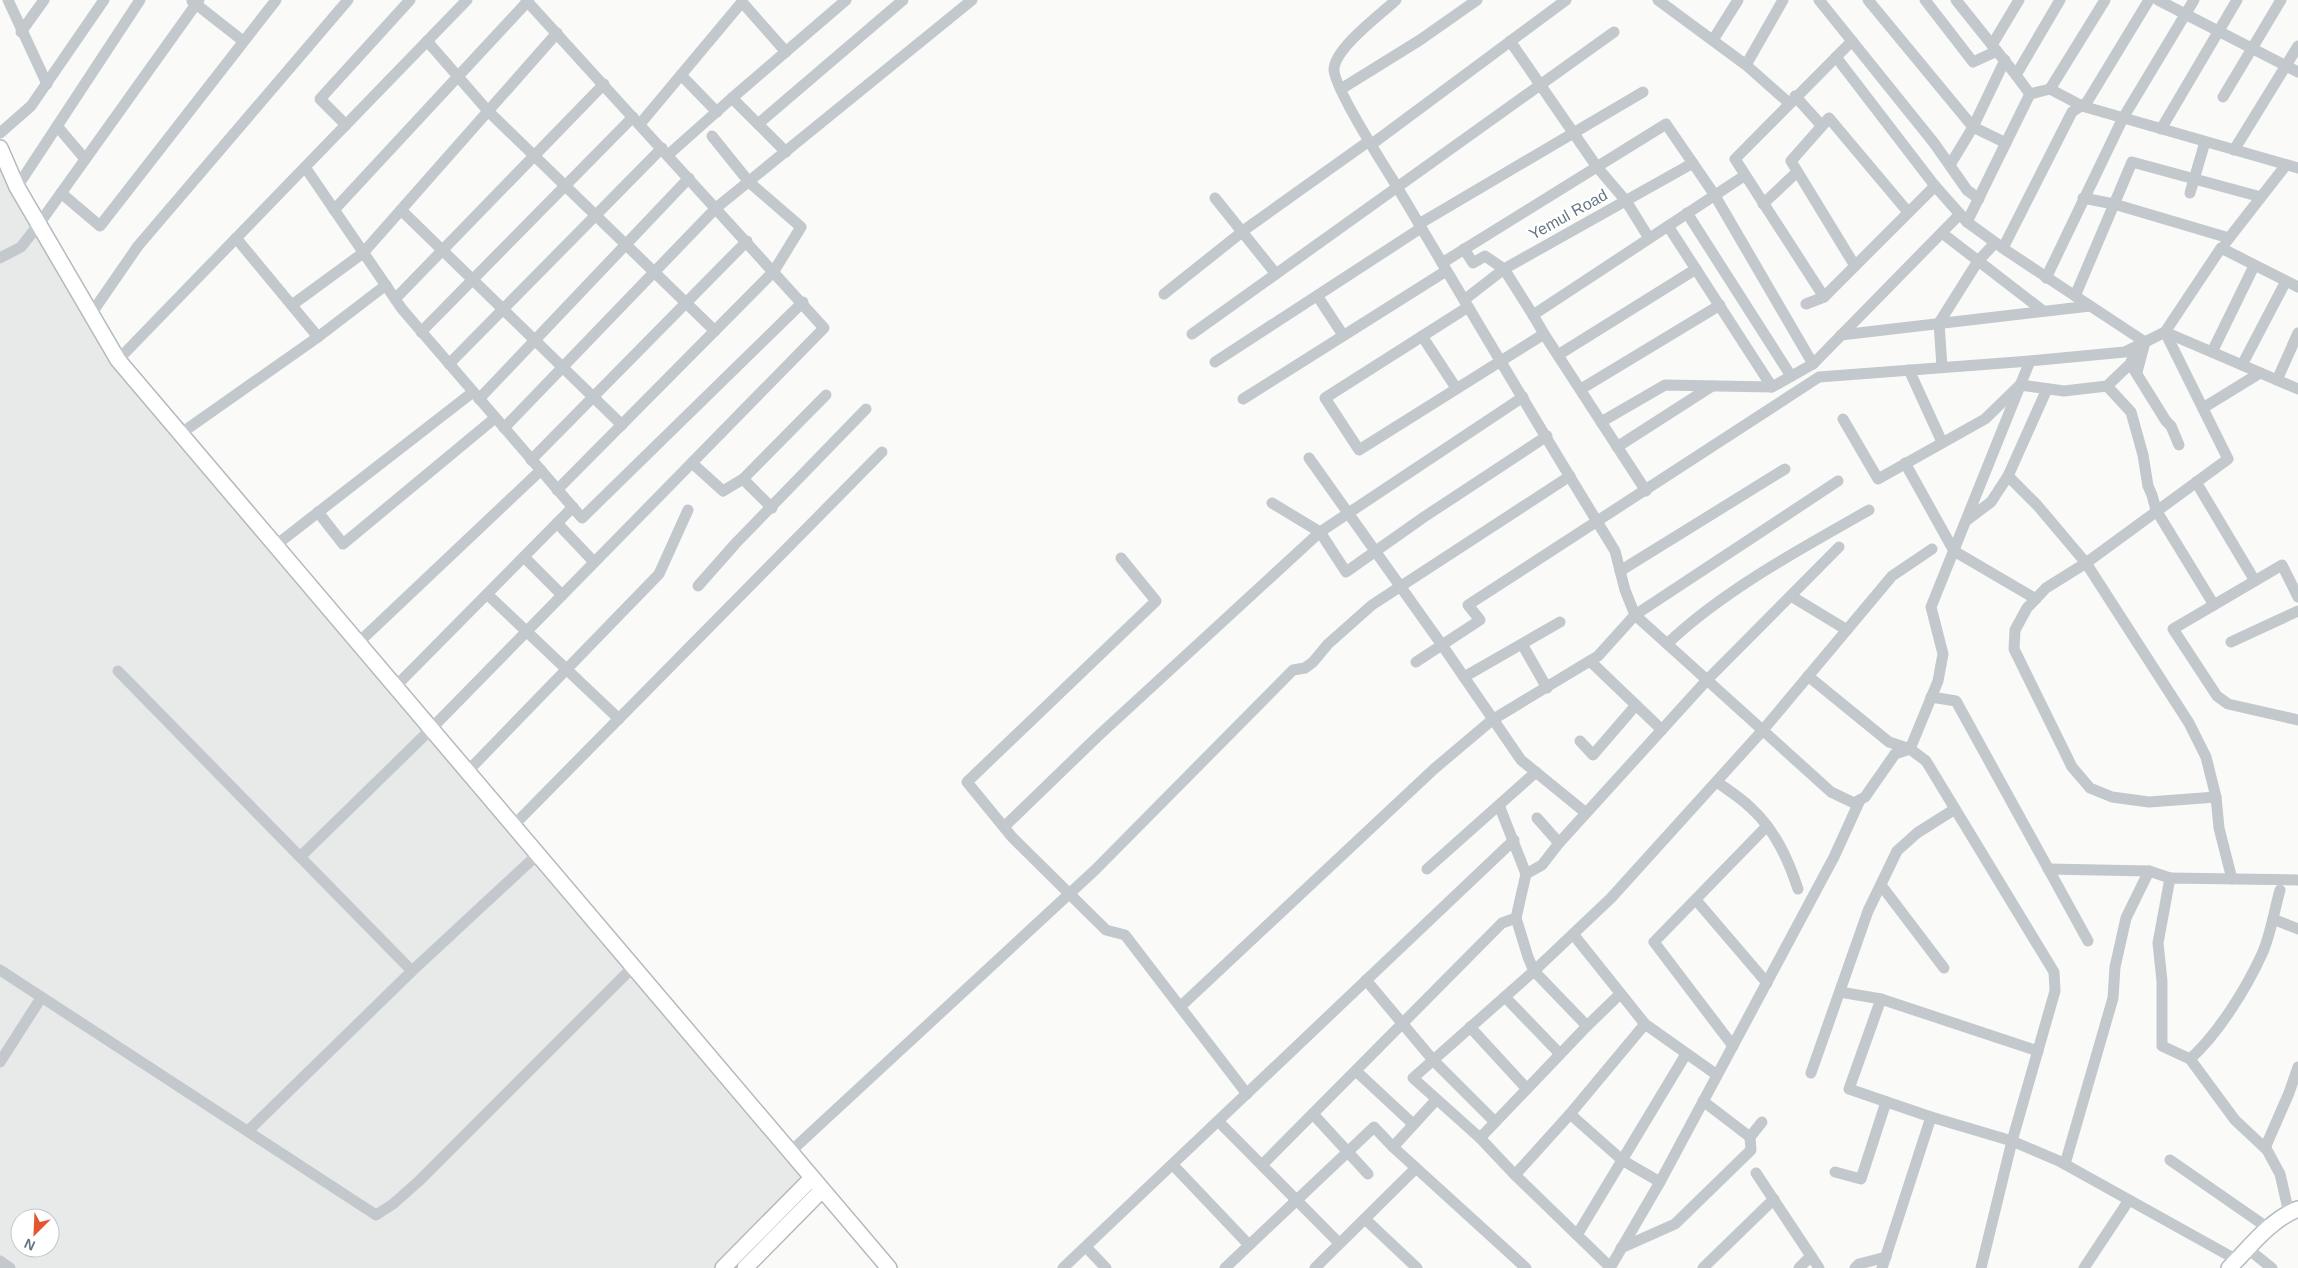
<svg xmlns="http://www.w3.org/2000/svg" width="2298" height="1268" font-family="Helvetica,sans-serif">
<rect width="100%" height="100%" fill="#fafaf8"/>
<!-- built -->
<path fill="#e8e9e9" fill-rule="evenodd" d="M0,146L78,291L180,434L816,1184L735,1268H0ZM20,1218H50V1248H20Z"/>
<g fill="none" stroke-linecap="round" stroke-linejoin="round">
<defs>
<g id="secondary">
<polyline points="0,148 17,187 118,360 889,1268"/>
<polyline points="723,1268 811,1179"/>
<polyline points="745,1268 821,1191"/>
<path d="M2229,1268C2250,1247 2270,1220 2298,1209"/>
</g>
</defs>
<!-- secondary casing -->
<use href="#secondary" stroke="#b3babf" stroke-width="18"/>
<!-- street -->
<g stroke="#c3c8cc" stroke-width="11">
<polyline points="8,0 47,84"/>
<path d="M1396,0C1380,15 1335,48 1334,69C1333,86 1384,166 1396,185C1468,307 1541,430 1615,551L1625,590L1635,615L1831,792L1854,803L1865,797L1895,754L1910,749L1926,761L2054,972L2055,991L2012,1141L1981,1268"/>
<polyline points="1658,0 1746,65 1783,0"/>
<polyline points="1819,0 1934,143 1967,190 1979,199"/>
<polyline points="1868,0 1973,127 2006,143"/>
<polyline points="1925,0 1973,62 1997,51"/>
<polyline points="1956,0 2016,75"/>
<polyline points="2158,0 2298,72"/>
<polyline points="192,1 243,41"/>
<polyline points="21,32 44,0"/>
<polyline points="1713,40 1738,0"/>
<polyline points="427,41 488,111 715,331"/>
<polyline points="1510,41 1597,167 1626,201 1649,238"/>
<polyline points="1992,45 2019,0"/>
<polyline points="1836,57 1935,186 1967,222 2007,251 2145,342 2137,372"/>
<polyline points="1746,65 1789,103"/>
<polyline points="681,75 717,112"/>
<polyline points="1341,89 1420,40 1477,0"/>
<polyline points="2050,89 2105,0"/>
<polyline points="2030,94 2050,89 2082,106 2298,168"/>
<polyline points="1795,96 1822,126"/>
<polyline points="2223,97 2281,0"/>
<polyline points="732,98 846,0"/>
<polyline points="640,124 742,2 786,52"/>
<polyline points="758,124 903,0"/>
<polyline points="346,125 320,99 410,0"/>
<polyline points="57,126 85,159"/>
<polyline points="2161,129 2237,0"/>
<polyline points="0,133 31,106 104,0"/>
<polyline points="1372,144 1566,0"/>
<polyline points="2234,150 2298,46"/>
<polyline points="668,155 732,98 786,152"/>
<polyline points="1950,165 1973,127 2005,60"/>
<polyline points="305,167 467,0"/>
<polyline points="17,187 140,0"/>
<polyline points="61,193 100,226 276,0"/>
<polyline points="2190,193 2205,142"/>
<polyline points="1215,198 1276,274"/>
<polyline points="2083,198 2114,204 2229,238"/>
<polyline points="1763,204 1797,172"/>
<polyline points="334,210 528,1"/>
<polyline points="401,210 622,425"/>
<polyline points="1687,213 1791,376"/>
<polyline points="1967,222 2030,94 2016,75 2060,0"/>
<polyline points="1419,224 1643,92"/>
<polyline points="1668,226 1772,387"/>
<polyline points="1942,233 2042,310"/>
<polyline points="236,238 318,337"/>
<polyline points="2226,242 2286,165"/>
<polyline points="2003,248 2072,112 2087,102 2149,0"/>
<polyline points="1464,249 1473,263 1485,256 1504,269 1533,315"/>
<polyline points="0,258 21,247 39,224 199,0"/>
<polyline points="1442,263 1666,124 1714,194 1813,364"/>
<polyline points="1855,266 1791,161 1829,118 1908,212"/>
<polyline points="2046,278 2123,118 2194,0"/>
<polyline points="2298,287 2221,248 2165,332 2298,389"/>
<polyline points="1164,294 1247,228 1369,141"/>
<polyline points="2075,296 2132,162 2261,197"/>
<polyline points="1318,297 1343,335"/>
<polyline points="1824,297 1735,159 1852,41"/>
<polyline points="395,299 604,84"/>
<polyline points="1464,300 1504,269 1693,163"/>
<polyline points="1806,304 1824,297 1935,186"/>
<polyline points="292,305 363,253 557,33"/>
<polyline points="1468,307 1325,398 1359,450 1544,334 1533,315 1744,176"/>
<polyline points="91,314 138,246 348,0"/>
<polyline points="421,332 633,117"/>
<polyline points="1192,334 1614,32"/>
<polyline points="1544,334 1646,491"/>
<polyline points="1841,335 2090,306"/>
<polyline points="1422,336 1456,388"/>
<polyline points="2212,352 2254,266"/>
<polyline points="1558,355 1696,269"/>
<polyline points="118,360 305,167 402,309 582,518 803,302"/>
<polyline points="1215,362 1421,228"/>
<polyline points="449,364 662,148"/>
<polyline points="2242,365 2286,281"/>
<polyline points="1942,367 1939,323 1978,261 1995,243"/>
<polyline points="2133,368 2166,421 2171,426 2179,445"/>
<polyline points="1909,370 1942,442"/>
<polyline points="2277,380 2298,333"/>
<polyline points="2107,386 2131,412 2143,455 2148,486 2152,495 2156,510 2214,605"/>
<polyline points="1581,389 1720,305"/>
<polyline points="479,399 689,178"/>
<polyline points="1243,399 1446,271"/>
<polyline points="2203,408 2260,373"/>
<polyline points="1843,419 1878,479 1985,419 2020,385 2064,391 2107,386 2130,364 2138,346"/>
<polyline points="1601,422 1665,385 1772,387 1813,364 1960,214"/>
<polyline points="504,428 716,208 972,0"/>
<polyline points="180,434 318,337 386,285"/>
<polyline points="1617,447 1712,386"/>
<polyline points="1309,458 1442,645 1521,760 1586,813"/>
<polyline points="531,460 747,241"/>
<polyline points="692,463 723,491 743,479 826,395"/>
<polyline points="1905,463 1954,551 2036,599"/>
<polyline points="2008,476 2037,505 2086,563 2189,723 2206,757 2216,797 2219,828 2232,879"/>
<polyline points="743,479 772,508"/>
<polyline points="2196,482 2255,581"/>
<polyline points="557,490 774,271 801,227 749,182 712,136"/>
<polyline points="1272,503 1320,532 1346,572 1424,517 1547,436"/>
<polyline points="318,512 343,544 495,418"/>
<polyline points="1967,520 1991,502 2008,476 2047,389"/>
<polyline points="557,523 594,562"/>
<polyline points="276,545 473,392"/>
<polyline points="524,557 562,595"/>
<polyline points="1121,558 1156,601 967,782 1012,837 1106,930 1125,935 1247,1094"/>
<polyline points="1620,571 1785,469"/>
<polyline points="698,586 736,543 866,409"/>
<polyline points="487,594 619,719"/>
<polyline points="1791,596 1847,630"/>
<polyline points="2298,597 2282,565 2173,629 2217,696 2228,704 2298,720"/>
<polyline points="2231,642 2298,611"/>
<polyline points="358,643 541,470"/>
<polyline points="1522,644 1547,688"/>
<path d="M1667,644C1722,591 1802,548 1869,510"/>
<polyline points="1590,661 1662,730"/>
<polyline points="1416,662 1480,620 1468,605 1819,377 2030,361 2125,352 2165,332 2228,459 2086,563 2046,588 2027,608 2015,630 2014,649 2072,767 2090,788 2112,797 2149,802 2216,797"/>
<polyline points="118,671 412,971 537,855"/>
<polyline points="1808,676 1889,742 1910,749 1938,681 1943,654 1931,607 2030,361"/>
<polyline points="1464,677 1560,622"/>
<polyline points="395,687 573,507"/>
<polyline points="1931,697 1956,701 2088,941"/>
<polyline points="1580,741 1593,755 1636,705"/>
<polyline points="467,772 659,574 688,510"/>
<path d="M1717,782C1728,790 1741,798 1751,808C1775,830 1788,859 1798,889"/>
<polyline points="1499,805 1526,874 1516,918 1528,957 1534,971 1587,1026"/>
<polyline points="1537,818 1559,843 1707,680 1839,547"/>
<polyline points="513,826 882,452"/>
<polyline points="1004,827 1097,737 1320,532 1523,397"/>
<polyline points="300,857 430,730 824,328 526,0"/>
<polyline points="1427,869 1536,772"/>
<polyline points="2048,869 2149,871"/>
<polyline points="1526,874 1542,865 1559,843"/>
<polyline points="1881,885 1944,968"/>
<polyline points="1696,900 1767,983"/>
<polyline points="2273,919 2298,929"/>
<polyline points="1573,934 1645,1024 1717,1075"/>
<polyline points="0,970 376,1215 393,1204 419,1181 633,967"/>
<polyline points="1366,980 1433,1060 1495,1122"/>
<polyline points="1840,992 1881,999"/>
<polyline points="1505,997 1560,1054"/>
<polyline points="1181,1006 1434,769 1492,720 1598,656 1635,615 1838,481"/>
<polyline points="1645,1024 1570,1114 1622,1160 1660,1182"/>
<polyline points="1470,1027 1527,1089"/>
<polyline points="1733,1046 1654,942 1767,826"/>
<path d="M2190,1059C2218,1034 2246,989 2262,954C2271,934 2274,911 2280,890"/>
<polyline points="0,1062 41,998"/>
<polyline points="1356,1071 1413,1124"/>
<polyline points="1811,1073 1868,911 1897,851 1917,833 1955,809"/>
<polyline points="1436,1100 1393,1147 1526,1268"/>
<polyline points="1703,1101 1750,1137 1762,1122"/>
<polyline points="1313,1114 1368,1174"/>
<polyline points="1931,1117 1849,1089 1881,999 2038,1051"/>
<polyline points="1218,1121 1339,1243"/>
<polyline points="248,1131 412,971"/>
<polyline points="1480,1138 1587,1026 1620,994"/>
<polyline points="2265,1148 2289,1093 2298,1067"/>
<polyline points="789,1153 1095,870 1293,670 1305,668 1313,662 1328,644 1372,605 1570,476"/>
<polyline points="2170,1160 2268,1228"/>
<polyline points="2065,1164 2113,998 2115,967 2126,918 2149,871 2170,878"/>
<polyline points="1173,1165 1249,1245"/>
<polyline points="1262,1165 1502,923 1516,918"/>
<polyline points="1835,1172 1861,1179 1886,1102"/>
<polyline points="1756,1173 1819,1268"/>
<polyline points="1515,1175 1570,1114"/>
<polyline points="2289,1213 2280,1174 2267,1150 2235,1120 2190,1059 2162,1046 2162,981 2158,943 2170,878 2298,880"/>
<polyline points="1365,1219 1417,1268"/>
<polyline points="1577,1235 1686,1054"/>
<polyline points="1086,1247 1106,1268"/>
<polyline points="1621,1248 1675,1224 1751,1150 1750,1137"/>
<polyline points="2248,1249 2272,1268"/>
<polyline points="0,1261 10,1268"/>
<polyline points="1610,1267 1515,1175 1480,1138 1413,1078 1534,971 1611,898 1763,730 1892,576 1932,549"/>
<polyline points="1063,1268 1514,840"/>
<polyline points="1225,1268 1374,1127 1393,1147"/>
<polyline points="1315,1268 1416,1168"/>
<polyline points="1610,1268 1660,1182 1834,857 1860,800"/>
<polyline points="1703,1268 1774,1199"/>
<polyline points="1799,1268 1811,1256"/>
<polyline points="1855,1268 1859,1264 1886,1257"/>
<polyline points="1882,1268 1931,1117 2012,1141 2059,1161 2237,1260"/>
<polyline points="2084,1268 2129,1200"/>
</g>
<!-- secondary -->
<use href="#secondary" stroke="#fff" stroke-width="15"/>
</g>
<g text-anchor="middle" stroke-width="5" stroke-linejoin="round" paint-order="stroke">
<!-- street labels -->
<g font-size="16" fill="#657683" stroke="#fff">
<text transform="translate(1568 214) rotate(-29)" y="6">Yemul Road</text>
</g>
</g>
<!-- north arrow -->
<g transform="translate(35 1233) rotate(204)"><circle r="24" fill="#ffffff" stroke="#c1c8cd"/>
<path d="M0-4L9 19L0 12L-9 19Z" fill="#e4572e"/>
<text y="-8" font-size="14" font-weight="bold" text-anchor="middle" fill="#657683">N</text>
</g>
</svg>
